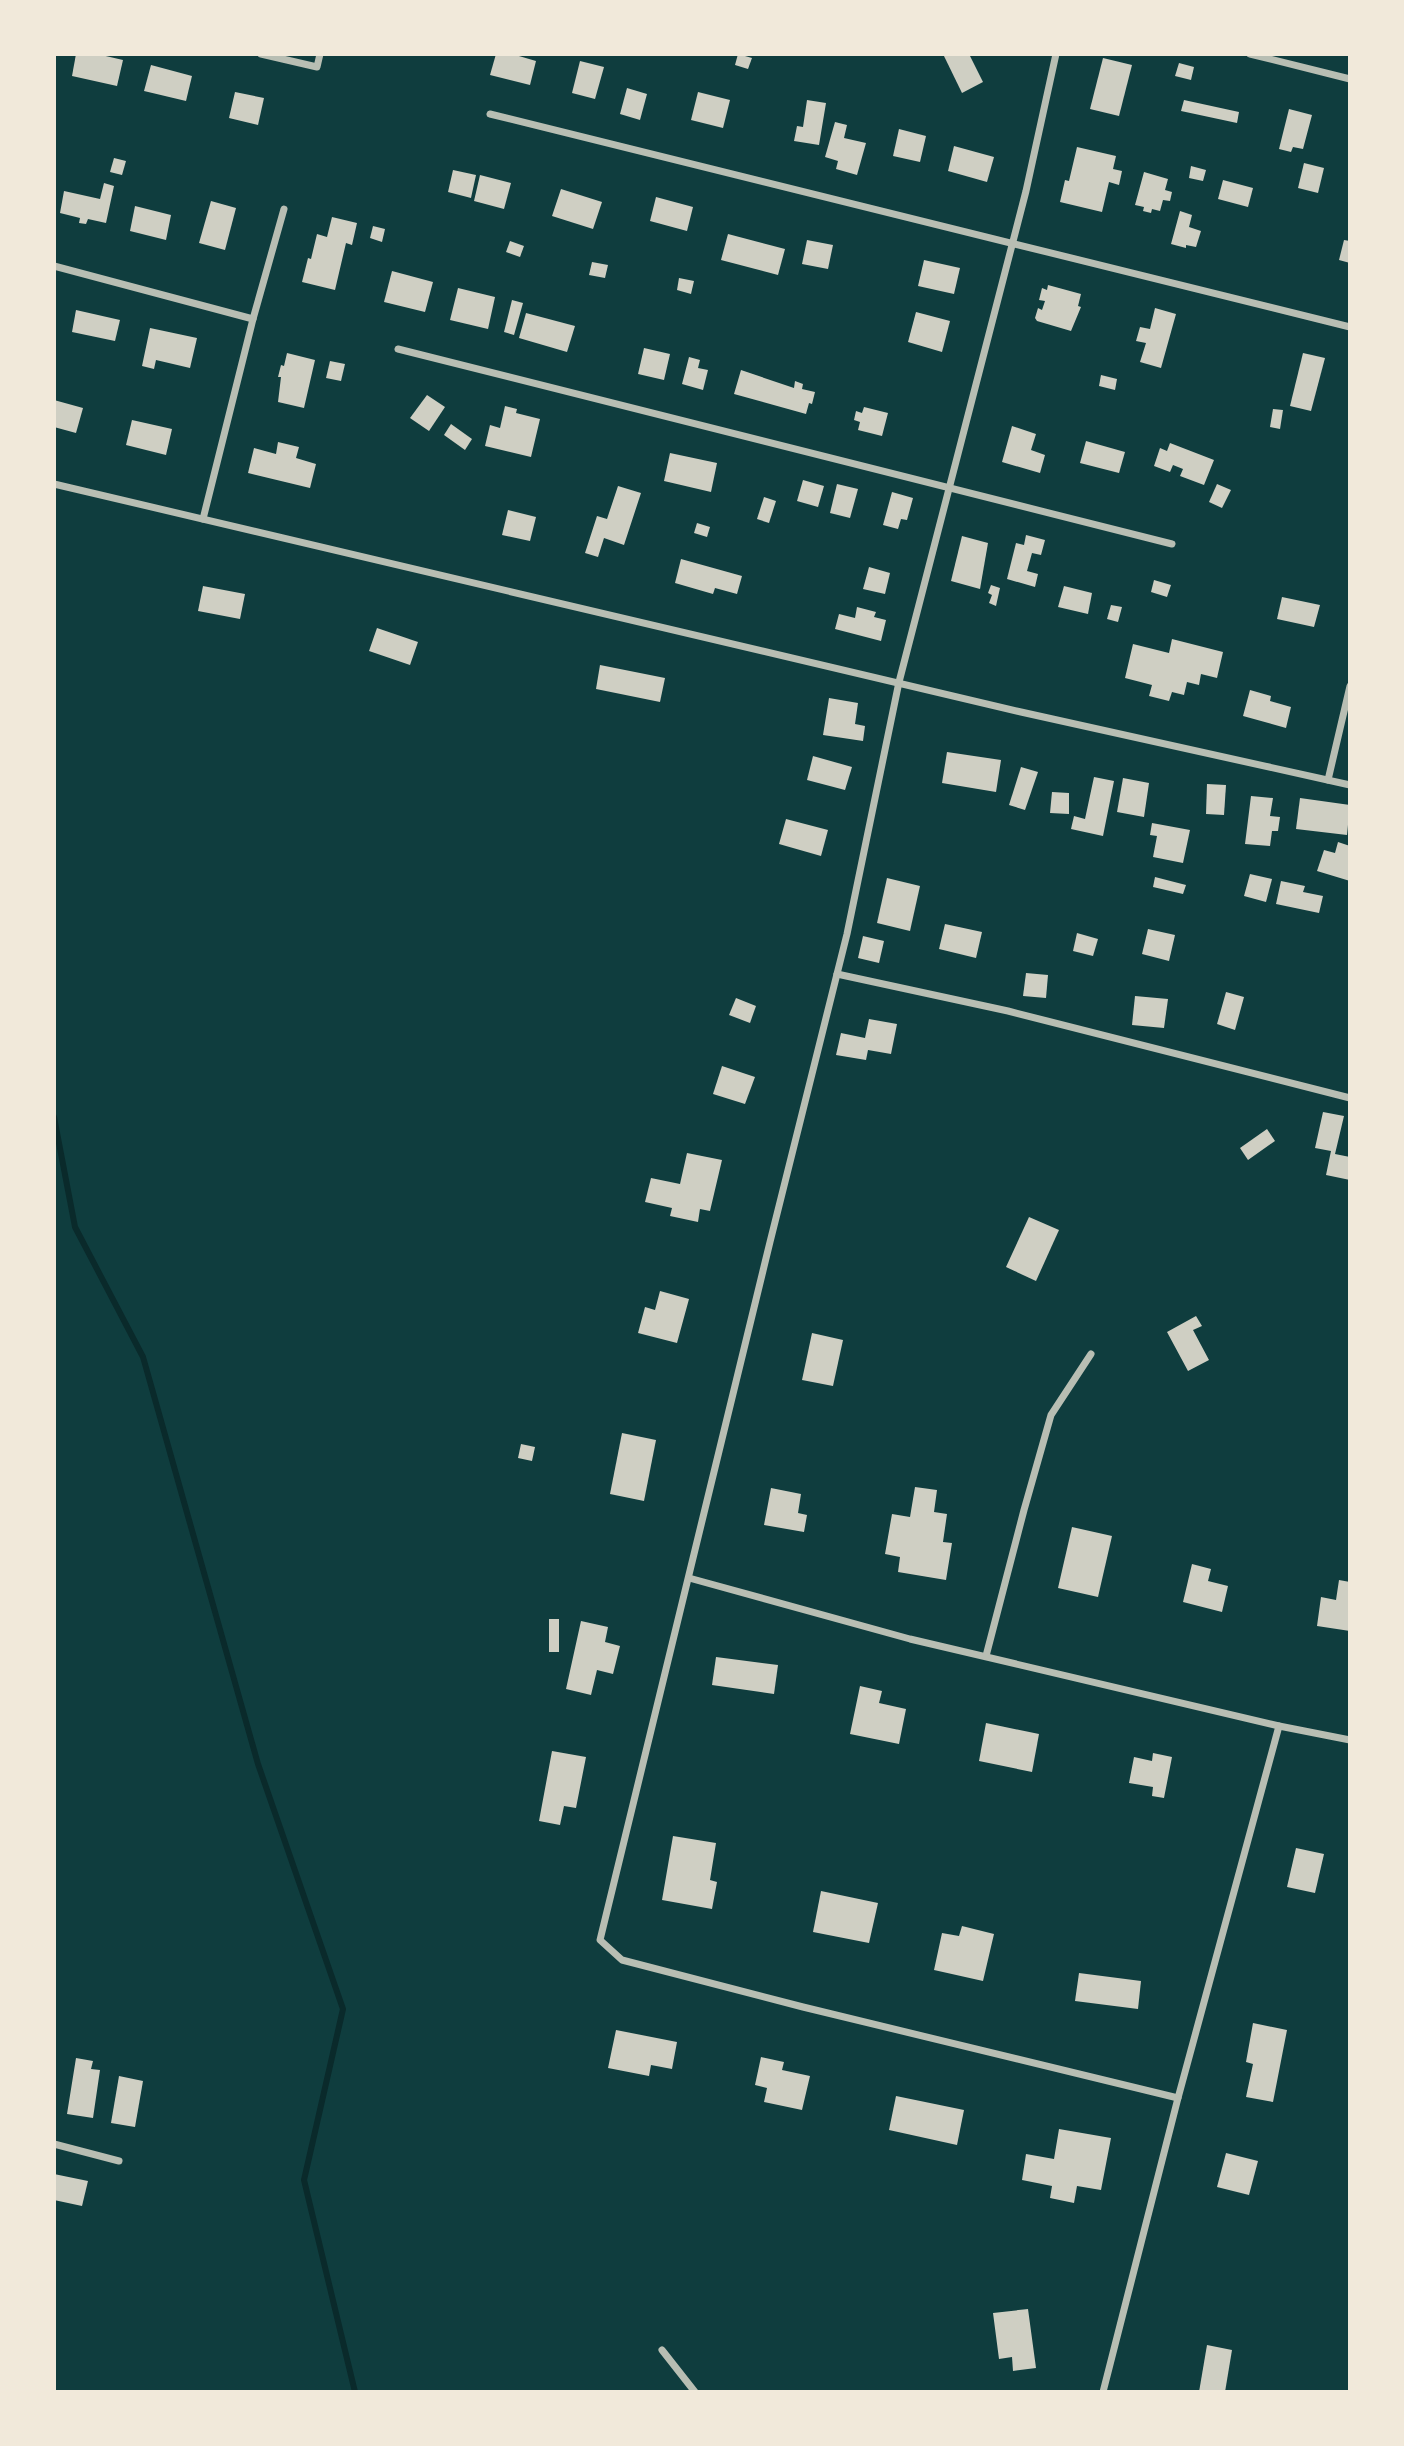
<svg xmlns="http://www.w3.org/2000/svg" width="1404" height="2446" font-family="Barlow,sans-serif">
<rect width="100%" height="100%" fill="#0f3d3e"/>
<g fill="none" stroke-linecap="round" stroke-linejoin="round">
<!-- stream -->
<polyline stroke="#0a2a2b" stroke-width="6" points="54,1117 75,1227 143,1357 258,1764 343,2009 304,2180 355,2392"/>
</g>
<!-- building -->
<g fill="#cfcfc3">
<polygon points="76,54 97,54 123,60 117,86 72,76"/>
<polygon points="496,54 512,54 536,61 530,85 490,75"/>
<polygon points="738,54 752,58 748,69 735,65"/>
<polygon points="943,54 969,54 983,82 962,93"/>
<polygon points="1103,58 1132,65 1119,116 1090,109"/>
<polygon points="580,61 604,67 595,99 572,93"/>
<polygon points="1179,63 1194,67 1191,80 1175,76"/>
<polygon points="151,65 192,76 186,101 144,91"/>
<polygon points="627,88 647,94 640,120 620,114"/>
<polygon points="235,92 264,98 258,125 229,118"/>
<polygon points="698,92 730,100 723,128 691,120"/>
<polygon points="807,100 826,103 819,145 794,141 797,126 803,127"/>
<polygon points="1184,100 1239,112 1237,123 1181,111"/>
<polygon points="1289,109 1312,115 1303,149 1293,147 1291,152 1279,149"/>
<polygon points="835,122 847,125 844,138 866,143 857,175 836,169 838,161 825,157"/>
<polygon points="899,129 926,136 920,162 893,156"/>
<polygon points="954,146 994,157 987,182 948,171"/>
<polygon points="1077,147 1116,156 1113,169 1122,171 1119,185 1109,182 1102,212 1060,202 1065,180 1069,181"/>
<polygon points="114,158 126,161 122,175 110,172"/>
<polygon points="1304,163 1324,168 1318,193 1298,188"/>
<polygon points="1191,166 1206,170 1203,181 1189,178"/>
<polygon points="453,170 476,175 471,198 448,192"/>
<polygon points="1144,172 1168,179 1165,190 1172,192 1170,201 1163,200 1160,211 1152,209 1151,213 1143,211 1144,207 1135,205"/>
<polygon points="480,175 511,183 504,209 474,201"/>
<polygon points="1223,180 1253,188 1248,207 1218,199"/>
<polygon points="104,183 114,186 106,223 88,219 86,224 79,223 80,218 60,213 64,191 100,199"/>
<polygon points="561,189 602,202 593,229 552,216"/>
<polygon points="656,197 693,207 687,231 650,221"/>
<polygon points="211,201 236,208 225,250 199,243"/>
<polygon points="135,206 171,215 166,240 130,231"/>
<polygon points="1180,211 1192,215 1189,227 1201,231 1196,247 1186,245 1186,248 1171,244"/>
<polygon points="332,217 357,223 352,245 346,243 335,290 302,282 308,258 311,259 317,234 327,237"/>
<polygon points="373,226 385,229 382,242 370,238"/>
<polygon points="728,234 785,249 778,275 721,260"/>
<polygon points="807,240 833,245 828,269 802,264"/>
<polygon points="1344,240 1350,241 1350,263 1339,260"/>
<polygon points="510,241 524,246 520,257 506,252"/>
<polygon points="924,260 960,268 954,294 918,286"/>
<polygon points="592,262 608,265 605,278 589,275"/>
<polygon points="392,271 433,282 425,312 384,302"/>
<polygon points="679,278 694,281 691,294 677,290"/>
<polygon points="1048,285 1081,294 1078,306 1081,307 1071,331 1037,321 1035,318 1038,308 1042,310 1045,301 1039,300 1042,288 1047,290"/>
<polygon points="458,288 495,297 488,329 450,320"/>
<polygon points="512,300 523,303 514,335 504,332"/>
<polygon points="1155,308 1176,314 1161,368 1140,362 1146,343 1136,341 1140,327 1150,329"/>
<polygon points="76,310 120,320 115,341 72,332"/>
<polygon points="916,312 950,321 942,352 908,342"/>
<polygon points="526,313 575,326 567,352 519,338"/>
<polygon points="150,328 197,338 190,368 156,360 154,369 142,366"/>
<polygon points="644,348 670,354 664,380 638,374"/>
<polygon points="287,353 315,360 304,408 278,402 281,377 278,377 281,365 284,366"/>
<polygon points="1303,353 1325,358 1311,411 1290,406"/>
<polygon points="689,357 700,360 698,368 708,370 703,390 682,384"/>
<polygon points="330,361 345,364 341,381 326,378"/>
<polygon points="741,370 794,388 795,381 803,384 802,389 815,392 812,404 809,403 806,414 734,394"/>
<polygon points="1101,375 1117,379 1115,390 1099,386"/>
<polygon points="427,395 445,407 429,431 410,418"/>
<polygon points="54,400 83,408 76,433 54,427"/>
<polygon points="505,406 517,409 516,413 540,419 531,457 485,446 490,425 500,428"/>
<polygon points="864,407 888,413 882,436 858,430 860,422 854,420 856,411 862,413"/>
<polygon points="1273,409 1283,410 1280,429 1270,427"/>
<polygon points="132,420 172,429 166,455 126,445"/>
<polygon points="451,424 472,439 465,450 444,435"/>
<polygon points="1012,426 1036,434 1031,450 1045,455 1040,473 1002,462"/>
<polygon points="1086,441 1125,452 1119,473 1080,463"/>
<polygon points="278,442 299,447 296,458 316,464 310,488 248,473 254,448 276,454"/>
<polygon points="1170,443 1214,460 1204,485 1180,476 1183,469 1173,465 1170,472 1154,466 1160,448 1167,451"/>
<polygon points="670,453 717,463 711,492 664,481"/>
<polygon points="803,480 824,486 818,507 797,501"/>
<polygon points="837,484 858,489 850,518 830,513"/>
<polygon points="1217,484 1231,490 1222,508 1209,502"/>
<polygon points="618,486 641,493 624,545 604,538 598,557 585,553 597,516 607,519"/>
<polygon points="892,492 913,498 907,520 901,519 898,529 883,525"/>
<polygon points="764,497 776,501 769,523 757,519"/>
<polygon points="508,510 536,517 530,541 502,535"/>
<polygon points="697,523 710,527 707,537 694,533"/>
<polygon points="1026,535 1045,540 1041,555 1032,553 1027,571 1038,574 1035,587 1007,579 1016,543 1024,545"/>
<polygon points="962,536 988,543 980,589 951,581"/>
<polygon points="681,559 742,576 737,594 715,588 713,594 675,583"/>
<polygon points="869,567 890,573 885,594 863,589"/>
<polygon points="1154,580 1171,585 1167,597 1151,592"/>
<polygon points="991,585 1000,588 996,606 989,603 992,595 988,593"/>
<polygon points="203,586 245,594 240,619 198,611"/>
<polygon points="1064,586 1092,593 1088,614 1058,607"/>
<polygon points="1282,597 1320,605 1314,627 1277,619"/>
<polygon points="1111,605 1122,607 1118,622 1107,619"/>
<polygon points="857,607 876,612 874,617 886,620 881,641 835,629 839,614 855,618"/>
<polygon points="377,628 418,642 410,665 369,651"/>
<polygon points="1172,639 1223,652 1217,678 1201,674 1199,685 1187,682 1184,695 1172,692 1169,701 1149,696 1152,685 1125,678 1133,644 1169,653"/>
<polygon points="600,665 665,678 660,702 596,689"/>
<polygon points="1250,690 1271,696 1270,701 1291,707 1286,728 1243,716"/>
<polygon points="829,698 858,703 855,724 865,726 863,741 823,735"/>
<polygon points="947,752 1001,760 996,792 942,783"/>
<polygon points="813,756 852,767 845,790 807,780"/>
<polygon points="1021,767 1038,772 1025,810 1009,805"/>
<polygon points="1094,777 1114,781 1103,836 1071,829 1074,816 1085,819"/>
<polygon points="1123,778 1149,783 1144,817 1117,812"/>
<polygon points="1207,784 1226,785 1224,815 1206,814"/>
<polygon points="1052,792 1069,793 1069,814 1050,813"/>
<polygon points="1251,796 1273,798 1270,816 1280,817 1278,831 1272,831 1270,846 1245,844"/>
<polygon points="1300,798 1350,805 1347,835 1296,829"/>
<polygon points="786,819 828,830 821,856 779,844"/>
<polygon points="1152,823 1190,830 1183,863 1153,857 1157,836 1150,835"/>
<polygon points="1338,842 1350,846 1350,881 1317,871 1324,850 1335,853"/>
<polygon points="1250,874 1272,879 1266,902 1244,896"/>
<polygon points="1155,877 1186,885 1183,894 1153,887"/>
<polygon points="887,878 920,886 910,931 877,923"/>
<polygon points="1281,881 1305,886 1303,892 1323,896 1319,913 1276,904"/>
<polygon points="945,924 982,932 976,958 939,949"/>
<polygon points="1148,929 1175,935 1169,961 1142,954"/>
<polygon points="1077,933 1098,939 1093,956 1073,951"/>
<polygon points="863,936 884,941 879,963 858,958"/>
<polygon points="1026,973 1048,975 1046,998 1023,996"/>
<polygon points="1226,992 1244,997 1235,1030 1217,1024"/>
<polygon points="1135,996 1168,999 1164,1028 1132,1025"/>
<polygon points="736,998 756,1006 750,1023 729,1015"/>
<polygon points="869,1019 897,1024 891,1054 868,1050 866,1060 836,1055 841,1033 865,1038"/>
<polygon points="722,1066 755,1077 745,1104 713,1094"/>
<polygon points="1323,1112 1344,1116 1335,1154 1350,1157 1350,1180 1326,1175 1331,1151 1315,1148"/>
<polygon points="1267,1129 1275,1141 1248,1160 1240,1148"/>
<polygon points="687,1153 722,1160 710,1211 700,1209 698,1222 670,1216 672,1208 645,1202 651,1178 680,1184"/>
<polygon points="1029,1217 1059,1230 1036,1281 1006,1267"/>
<polygon points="660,1291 689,1299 677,1343 638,1333 645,1307 655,1310"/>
<polygon points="1196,1316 1202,1326 1193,1330 1209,1360 1188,1371 1167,1332"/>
<polygon points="812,1333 843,1340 833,1386 802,1380"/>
<polygon points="622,1433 656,1440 644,1501 610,1494"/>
<polygon points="521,1444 535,1447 532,1461 518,1458"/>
<polygon points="915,1487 937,1490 934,1512 947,1514 943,1542 952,1543 946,1580 898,1572 900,1557 885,1554 892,1514 910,1517"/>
<polygon points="771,1488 801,1494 798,1513 807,1515 804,1532 764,1525"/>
<polygon points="1072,1527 1112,1536 1098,1597 1058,1588"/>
<polygon points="1192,1564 1211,1569 1208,1581 1228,1586 1222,1612 1183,1602"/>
<polygon points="1339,1580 1350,1582 1350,1631 1317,1626 1321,1597 1336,1600"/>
<rect x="549" y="1619" width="10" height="33"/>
<polygon points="581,1621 608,1627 605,1642 620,1646 613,1674 597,1670 591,1695 566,1689"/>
<polygon points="716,1657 778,1665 774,1694 712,1685"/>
<polygon points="860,1686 882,1691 879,1703 906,1709 899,1744 850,1734"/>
<polygon points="986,1723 1039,1734 1032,1772 979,1761"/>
<polygon points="552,1751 586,1757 576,1808 564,1806 560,1825 539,1821"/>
<polygon points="1153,1753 1172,1757 1164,1798 1152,1796 1153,1787 1129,1783 1134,1757 1152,1761"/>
<polygon points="673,1836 716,1843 710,1880 717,1882 712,1909 662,1900"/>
<polygon points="1296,1848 1324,1854 1315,1893 1287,1887"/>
<polygon points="821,1891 878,1903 869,1943 813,1932"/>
<polygon points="962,1926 994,1934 983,1981 934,1970 942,1933 959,1936"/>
<polygon points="1079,1973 1141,1981 1138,2009 1075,2001"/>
<polygon points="1253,2023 1287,2030 1273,2102 1246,2097 1253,2064 1246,2062"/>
<polygon points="616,2030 677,2042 672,2069 651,2065 649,2076 608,2068"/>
<polygon points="761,2057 784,2062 782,2070 810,2076 802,2110 764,2102 767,2088 755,2085"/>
<polygon points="76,2058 93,2061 91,2069 100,2070 93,2118 67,2114"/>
<polygon points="119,2076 143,2081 135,2127 111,2123"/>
<polygon points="896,2096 964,2110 957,2145 889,2130"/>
<polygon points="1059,2129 1111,2138 1101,2190 1077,2186 1074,2203 1050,2198 1052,2186 1022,2180 1026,2154 1054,2159"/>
<polygon points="1226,2153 1258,2161 1249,2195 1217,2187"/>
<polygon points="54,2174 88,2181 82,2206 54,2200"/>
<polygon points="1028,2309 1036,2368 1013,2371 1012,2357 999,2359 993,2313"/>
<polygon points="1207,2345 1232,2350 1225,2392 1199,2392"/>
</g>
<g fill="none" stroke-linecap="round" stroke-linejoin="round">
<!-- minor -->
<g stroke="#b8beb3" stroke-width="7">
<polyline points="261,54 317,67 320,54"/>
<polyline points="1056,54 1026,191 899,682 847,934 770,1242 600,1940 622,1960 803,2007 1178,2098"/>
<polyline points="1250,54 1350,79"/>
<polyline points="490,114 1350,327"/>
<polyline points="54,266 253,319"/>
<polyline points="398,349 1172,544"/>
<polyline points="54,484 1021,712 1350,785"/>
<polyline points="203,519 253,319 284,209"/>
<polyline points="1328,780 1350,686"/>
<polyline points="837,974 1008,1011 1350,1098"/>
<polyline points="689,1578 910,1639 1279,1726 1350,1740"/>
<polyline points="986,1656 1024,1510 1051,1415 1091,1354"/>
<polyline points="54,2144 119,2161"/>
<polyline points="662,2350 695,2392"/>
<polyline points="1103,2392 1178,2098 1279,1726"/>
</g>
</g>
<!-- border -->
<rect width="1404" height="2446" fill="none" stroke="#f1e9da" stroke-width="112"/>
</svg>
